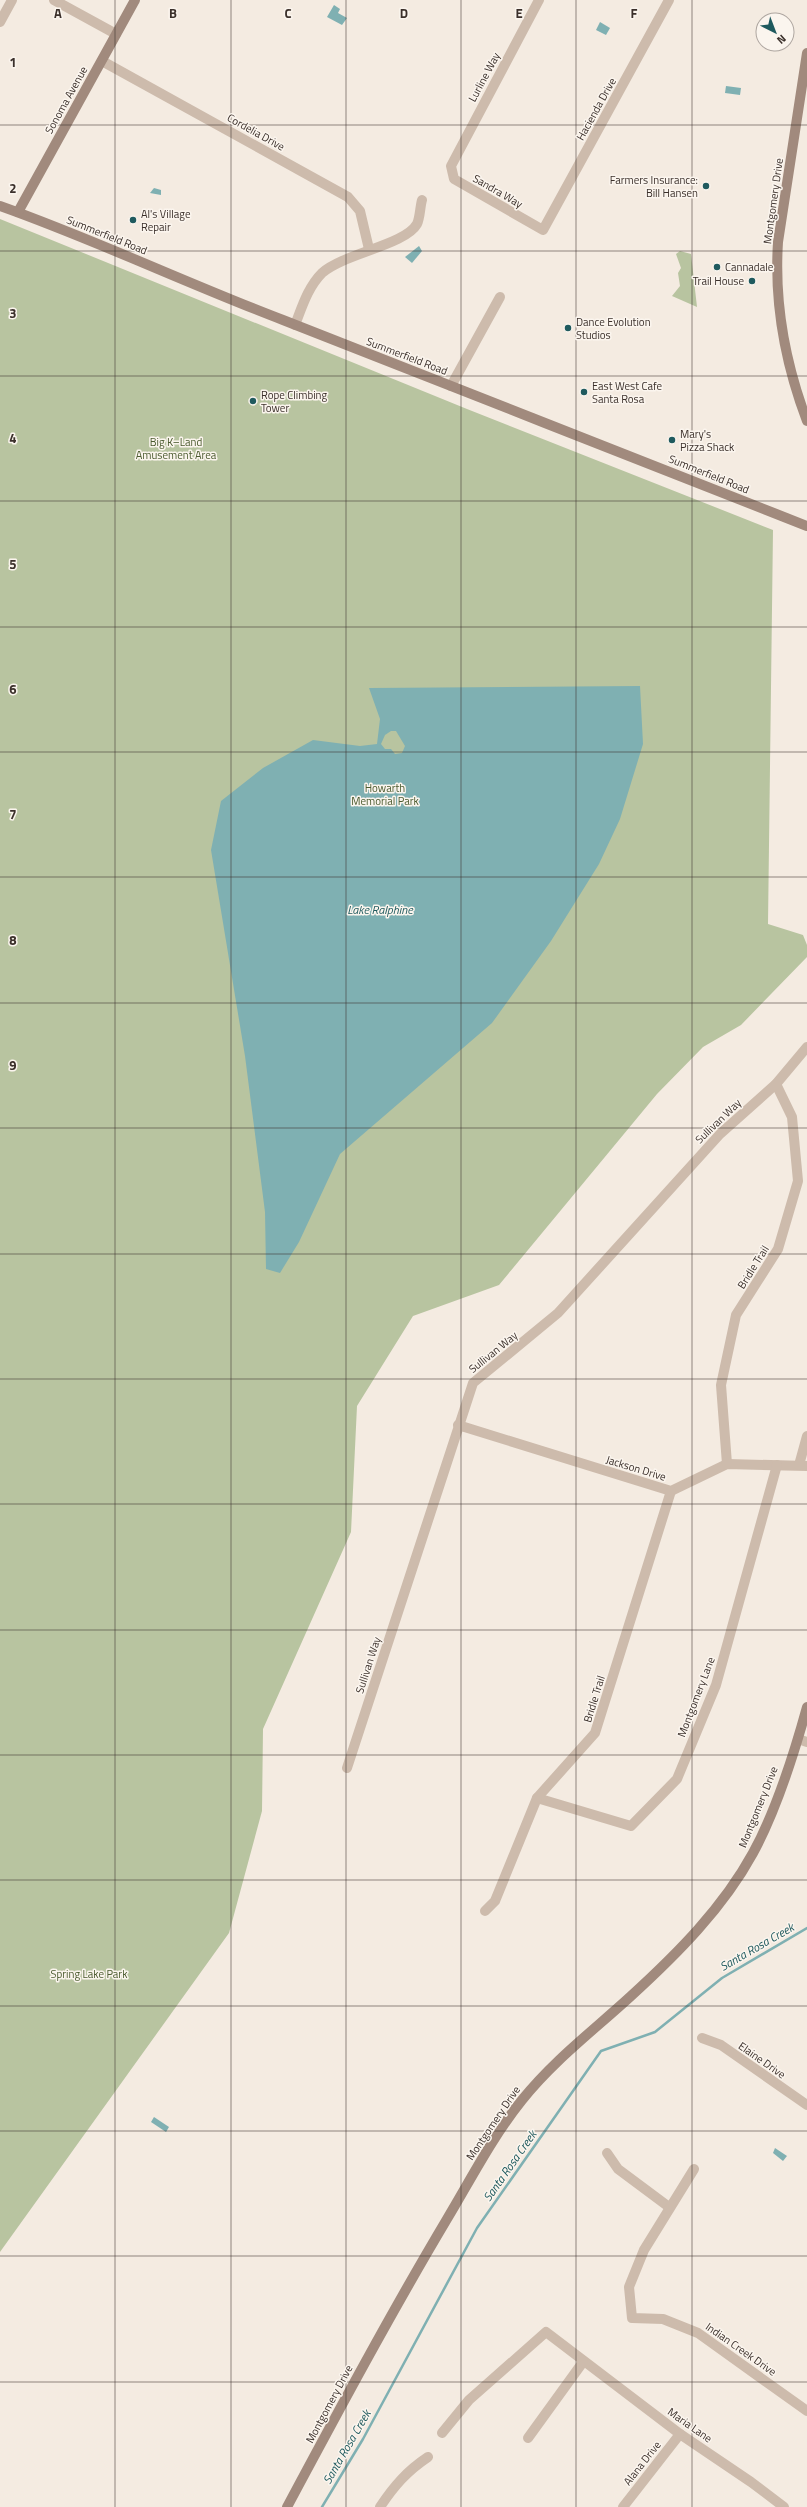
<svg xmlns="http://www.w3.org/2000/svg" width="807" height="2507" font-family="'Titillium Web',sans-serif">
<rect width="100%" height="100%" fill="#f4ebe1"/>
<!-- green -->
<g fill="#b8c4a0">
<polygon points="0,219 467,409 773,530 768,924 803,935 807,945 807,957 741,1025 703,1047 657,1094 499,1285 413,1316 357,1406 351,1532 263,1729 262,1811 229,1933 0,2252"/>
<polygon points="680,251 691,254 697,307 672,296 680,286 678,273 681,268 676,254"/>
</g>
<!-- water -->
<g fill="#7fb0b2" fill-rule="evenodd">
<polygon points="334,5 340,9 338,13 347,18 342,25 327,17"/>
<polygon points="600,22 610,28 606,35 596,30"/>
<polygon points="726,86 741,88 740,95 725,93"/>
<polygon points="154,188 161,190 161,195 150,193"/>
<polygon points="419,246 422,251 412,263 405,257"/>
<path d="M640,686L643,744L620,819L599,864L551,941L492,1023L340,1154L299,1242L280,1273L266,1269L265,1212L245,1056L211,850L221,801L263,768L313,740L360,746L377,744L380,719L369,688ZM391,731H396L405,746L402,753L395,754L391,749H385L381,744L385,735Z"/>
<polygon points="154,2117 169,2127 166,2132 151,2122"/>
<polygon points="775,2148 787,2156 783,2161 773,2153"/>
</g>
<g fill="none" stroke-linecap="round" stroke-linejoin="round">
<!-- stream -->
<polyline stroke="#7fb0b2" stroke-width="2.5" points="322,2507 363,2439 477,2228 601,2051 655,2032 722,1978 807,1928"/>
<!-- street -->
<g stroke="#cdbbac" stroke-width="10">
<polyline points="54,0 116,34"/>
<polyline points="539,0 451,166 454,179 543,230 669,0"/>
<polyline points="0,22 12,0"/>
<polyline points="102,61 348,197 360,211 369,249"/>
<path d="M295,325C302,307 308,287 322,273C345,253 405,245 417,224C420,218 420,207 422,200"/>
<polyline points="451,386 500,297"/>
<polyline points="458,1425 671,1491 727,1464 807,1466"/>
<polyline points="727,1464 721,1385 736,1315 778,1249 798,1181 792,1117 776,1084"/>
<polyline points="799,1465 807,1436"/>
<polyline points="798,1739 807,1742"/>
<polyline points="347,1768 473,1383 558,1313 720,1134 776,1084 807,1047"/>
<polyline points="537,1798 631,1826 677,1779 716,1685 777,1465"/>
<polyline points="485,1911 495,1901 537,1798 595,1733 671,1491"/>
<polyline points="702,2038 721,2045 807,2105"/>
<polyline points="607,2153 618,2169 669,2207"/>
<polyline points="694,2169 644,2250 629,2287 632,2318 663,2319 698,2333 807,2411"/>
<polyline points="442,2433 469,2400 546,2332 680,2434 751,2482 784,2507"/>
<polyline points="528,2438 583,2362"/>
<path d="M380,2507C394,2486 407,2471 428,2457"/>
<polyline points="623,2507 680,2434"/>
</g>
<!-- secondary -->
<g stroke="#a18a7d" stroke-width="10">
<path d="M807,53L778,242C774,305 785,363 807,421"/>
<path d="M0,206C96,240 188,284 283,320C458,388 632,458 807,526"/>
<polyline points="18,212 135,0"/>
<path d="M287,2507C339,2410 391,2313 447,2219C471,2179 493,2136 522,2100C554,2060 594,2030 631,1996C677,1954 723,1908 753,1853C776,1811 794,1754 807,1707"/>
</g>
</g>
<!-- grid -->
<path fill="none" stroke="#3b302b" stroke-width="1" stroke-opacity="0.55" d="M115,0V2507M231,0V2507M346,0V2507M461,0V2507M576,0V2507M692,0V2507M0,125H807M0,251H807M0,376H807M0,501H807M0,627H807M0,752H807M0,877H807M0,1003H807M0,1128H807M0,1254H807M0,1379H807M0,1504H807M0,1630H807M0,1755H807M0,1880H807M0,2006H807M0,2131H807M0,2256H807M0,2382H807"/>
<!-- markers -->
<g fill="#1f5a5e" stroke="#fbf5ee" stroke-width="1.5">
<circle cx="706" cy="186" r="4"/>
<circle cx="133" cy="220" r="4"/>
<circle cx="717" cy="267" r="4"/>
<circle cx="752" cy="281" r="4"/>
<circle cx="568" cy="328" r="4"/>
<circle cx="584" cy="392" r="4"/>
<circle cx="253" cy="401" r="4"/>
<circle cx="672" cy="440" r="4"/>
</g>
<g text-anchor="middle" stroke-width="3" stroke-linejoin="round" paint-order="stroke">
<!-- street labels -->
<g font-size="11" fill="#3b302b" stroke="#fbf5ee">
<text transform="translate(484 77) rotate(-62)" y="4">Lurline Way</text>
<text transform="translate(66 100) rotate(-61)" y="4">Sonoma Avenue</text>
<text transform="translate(596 109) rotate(-61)" y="4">Hacienda Drive</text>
<text transform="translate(256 132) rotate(29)" y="4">Cordelia Drive</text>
<text transform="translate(498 191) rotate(30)" y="4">Sandra Way</text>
<text transform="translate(773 201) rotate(-82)" y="4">Montgomery Drive</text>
<text transform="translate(107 235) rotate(22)" y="4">Summerfield Road</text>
<text transform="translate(407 356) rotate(21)" y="4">Summerfield Road</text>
<text transform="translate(709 474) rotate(22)" y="4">Summerfield Road</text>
<text transform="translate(718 1121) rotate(-44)" y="4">Sullivan Way</text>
<text transform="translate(753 1267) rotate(-58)" y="4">Bridle Trail</text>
<text transform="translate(493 1352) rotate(-39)" y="4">Sullivan Way</text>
<text transform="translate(636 1468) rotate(17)" y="4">Jackson Drive</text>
<text transform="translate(368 1665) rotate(-72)" y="4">Sullivan Way</text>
<text transform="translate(696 1697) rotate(-69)" y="4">Montgomery Lane</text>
<text transform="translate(594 1699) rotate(-73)" y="4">Bridle Trail</text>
<text transform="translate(758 1807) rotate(-68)" y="4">Montgomery Drive</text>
<text transform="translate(762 2060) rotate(35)" y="4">Elaine Drive</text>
<text transform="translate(493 2123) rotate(-56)" y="4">Montgomery Drive</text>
<text transform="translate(741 2349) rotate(35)" y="4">Indian Creek Drive</text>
<text transform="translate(329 2404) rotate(-62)" y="4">Montgomery Drive</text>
<text transform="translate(690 2425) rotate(35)" y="4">Maria Lane</text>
<text transform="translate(642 2463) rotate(-52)" y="4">Alana Drive</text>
</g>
<!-- poi labels -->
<g font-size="11" fill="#3b302b" stroke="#fbf5ee" text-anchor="start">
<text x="698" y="184" text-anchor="end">Farmers Insurance:<tspan x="698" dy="13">Bill Hansen</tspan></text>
<text x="141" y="218">Al's Village<tspan x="141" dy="13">Repair</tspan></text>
<text x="725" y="271">Cannadale</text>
<text x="744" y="285" text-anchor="end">Trail House</text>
<text x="576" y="326">Dance Evolution<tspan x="576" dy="13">Studios</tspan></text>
<text x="592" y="390">East West Cafe<tspan x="592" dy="13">Santa Rosa</tspan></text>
<text x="261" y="399">Rope Climbing<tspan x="261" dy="13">Tower</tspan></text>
<text x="680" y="438">Mary's<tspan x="680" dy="13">Pizza Shack</tspan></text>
</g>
<!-- park labels -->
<g font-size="11" fill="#4a5a2e" stroke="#fbf5ee">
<text x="176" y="446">Big K–Land<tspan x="176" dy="13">Amusement Area</tspan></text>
<text x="385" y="792">Howarth<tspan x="385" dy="13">Memorial Park</tspan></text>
<text x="89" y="1978">Spring Lake Park</text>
</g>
<!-- water labels -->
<g font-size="12" font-style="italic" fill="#1f5a5e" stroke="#fbf5ee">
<text x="380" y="914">Lake Ralphine</text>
<text transform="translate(757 1947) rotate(-30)" y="4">Santa Rosa Creek</text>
<text transform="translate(510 2166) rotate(-55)" y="4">Santa Rosa Creek</text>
<text transform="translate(347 2447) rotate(-60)" y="4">Santa Rosa Creek</text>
</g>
</g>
<g font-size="13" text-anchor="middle" font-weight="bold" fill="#3b302b" stroke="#fbf5ee" stroke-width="3" stroke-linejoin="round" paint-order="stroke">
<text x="58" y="18">A</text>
<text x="173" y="18">B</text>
<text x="288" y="18">C</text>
<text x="404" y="18">D</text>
<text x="519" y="18">E</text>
<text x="634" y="18">F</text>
<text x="13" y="67">1</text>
<text x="13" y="193">2</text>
<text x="13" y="318">3</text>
<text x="13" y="443">4</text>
<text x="13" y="569">5</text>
<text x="13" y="694">6</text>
<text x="13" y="819">7</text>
<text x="13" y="945">8</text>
<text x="13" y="1070">9</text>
</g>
<!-- north arrow -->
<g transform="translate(775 32) rotate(138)"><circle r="19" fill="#fbf5ee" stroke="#aea6a0"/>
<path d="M0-3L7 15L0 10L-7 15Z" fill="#1f5a5e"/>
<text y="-6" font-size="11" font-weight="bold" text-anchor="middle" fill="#3b302b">N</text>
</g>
</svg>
